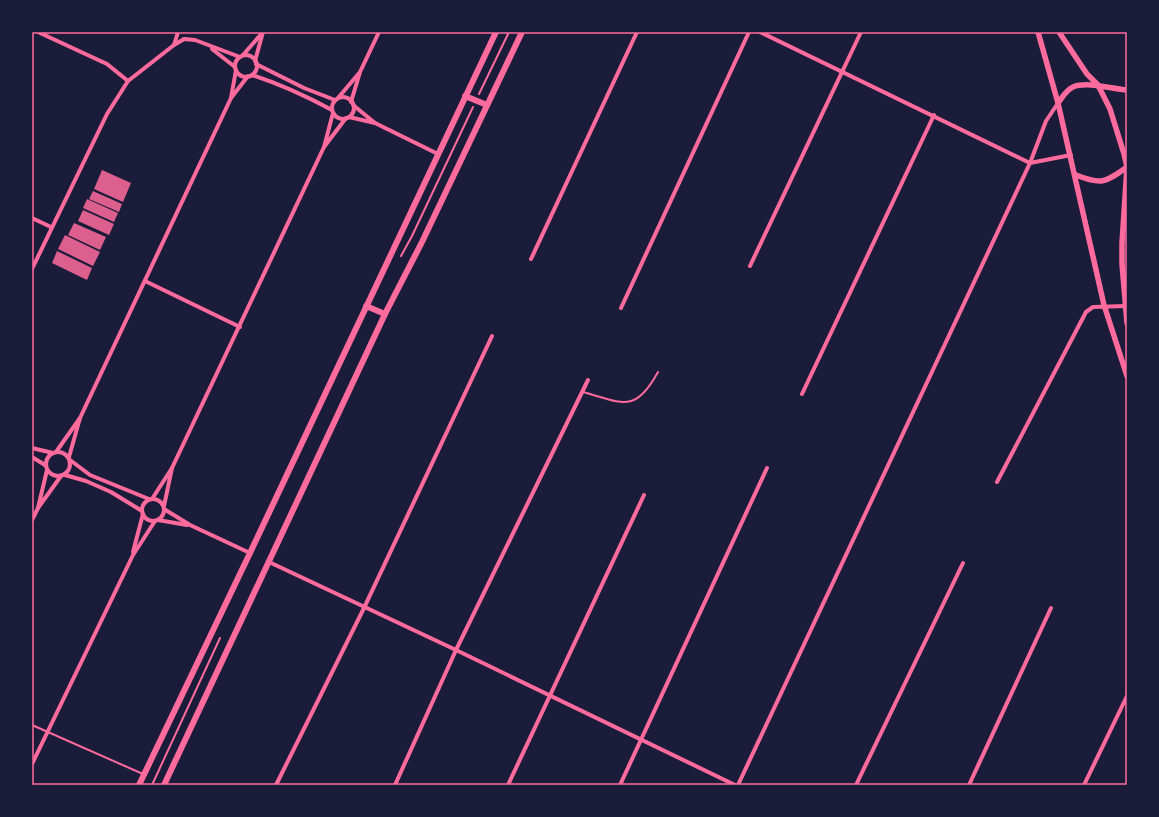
<svg xmlns="http://www.w3.org/2000/svg" width="1159" height="817" font-family="'PT Serif',serif">
<rect width="100%" height="100%" fill="#1b1b3a"/>
<!-- building -->
<g fill="#dd5f8e">
<polygon points="102,170 131,183 123,202 94,189"/>
<polygon points="93,191 122,204 119,212 89,199"/>
<polygon points="87,199 118,213 114,222 83,208"/>
<polygon points="83,210 114,224 109,235 78,221"/>
<polygon points="74,223 106,237 100,250 68,235"/>
<polygon points="65,235 100,252 93,266 58,249"/>
<polygon points="57,251 92,268 87,280 52,263"/>
</g>
<g fill="none" stroke-linecap="round" stroke-linejoin="round">
<!-- path -->
<g stroke="#ff6b9d" stroke-width="2">
<polyline points="479,94 509,32"/>
<polyline points="401,256 412,236 473,107"/>
<polyline points="152,785 220,638"/>
</g>
<!-- service -->
<g stroke="#ff6b9d" stroke-width="2">
<path d="M583,392C623,403 635,414 658,372"/>
<polyline points="32,725 143,774"/>
</g>
<!-- minor -->
<g stroke="#ff6b9d" stroke-width="4">
<polyline points="38,32 107,64 128,81"/>
<polyline points="760,32 1030,163"/>
<polyline points="174,45 178,32"/>
<polyline points="212,49 235,67"/>
<polyline points="243,55 263,32 255,61"/>
<circle cx="246" cy="66" r="11"/>
<polyline points="256,64 304,88 335,100"/>
<polyline points="236,70 231,98 248,76"/>
<polyline points="360,72 379,32"/>
<path d="M252,75C280,84 306,96 332,110"/>
<circle cx="343" cy="108" r="11"/>
<polyline points="338,98 360,72 351,102"/>
<polyline points="333,113 324,147 346,118"/>
<polyline points="349,117 375,123 353,105"/>
<polyline points="375,123 438,154"/>
<polyline points="1030,163 1071,155"/>
<polyline points="32,218 51,227"/>
<polyline points="531,259 637,32"/>
<polyline points="750,266 861,32"/>
<polyline points="32,269 107,114 128,81 174,45 184,39 195,40 240,57"/>
<polyline points="145,281 240,327"/>
<polyline points="621,308 749,32"/>
<polyline points="802,394 934,115"/>
<polyline points="80,418 231,98"/>
<polyline points="32,448 53,453"/>
<circle cx="58" cy="464" r="12"/>
<polyline points="56,452 80,418 69,457"/>
<polyline points="32,457 45,465"/>
<polyline points="70,460 90,475 149,499"/>
<polyline points="172,468 324,147"/>
<polyline points="47,470 38,508 61,476"/>
<polyline points="65,475 86,481 111,492 142,511"/>
<polyline points="997,482 1086,312 1093,307 1126,306"/>
<circle cx="153" cy="510" r="11"/>
<polyline points="152,499 172,468 164,506"/>
<polyline points="164,509 190,525 250,553"/>
<polyline points="32,520 38,508"/>
<polyline points="158,520 187,525"/>
<polyline points="133,552 143,514"/>
<polyline points="269,562 456,650 735,785"/>
<polyline points="32,764 133,555 155,521"/>
<polyline points="276,785 364,608 492,336"/>
<polyline points="395,785 456,650 588,380"/>
<polyline points="508,785 644,495"/>
<polyline points="620,785 767,468"/>
<polyline points="738,785 1030,163 1046,121 1058,103"/>
<polyline points="856,785 963,563"/>
<polyline points="969,785 1051,608"/>
<polyline points="1084,785 1127,696"/>
</g>
<!-- tertiary -->
<g stroke="#ff6b9d" stroke-width="5.5">
<polyline points="1038,32 1058,103 1104,305 1127,376"/>
<polyline points="1059,32 1087,74 1098,85 1110,109 1124,154 1127,167 1122,243 1122,264 1127,323"/>
<path d="M1058,103C1062,98 1066,90 1073,87C1087,81 1112,89 1127,90"/>
<path d="M1076,175C1101,185 1105,183 1127,167"/>
</g>
<!-- secondary -->
<g stroke="#ff6b9d" stroke-width="6">
<polyline points="465,96 487,105"/>
<polyline points="366,306 385,314"/>
<polyline points="139,785 250,553 496,32"/>
<polyline points="164,785 385,314 422,242 522,32"/>
</g>
</g>
<!-- border -->
<rect width="1159" height="817" fill="none" stroke="#1b1b3a" stroke-width="66"/>
<rect x="33" y="33" width="1093" height="751" fill="none" stroke="#ff6b9d" stroke-width="1.5"/>
</svg>
